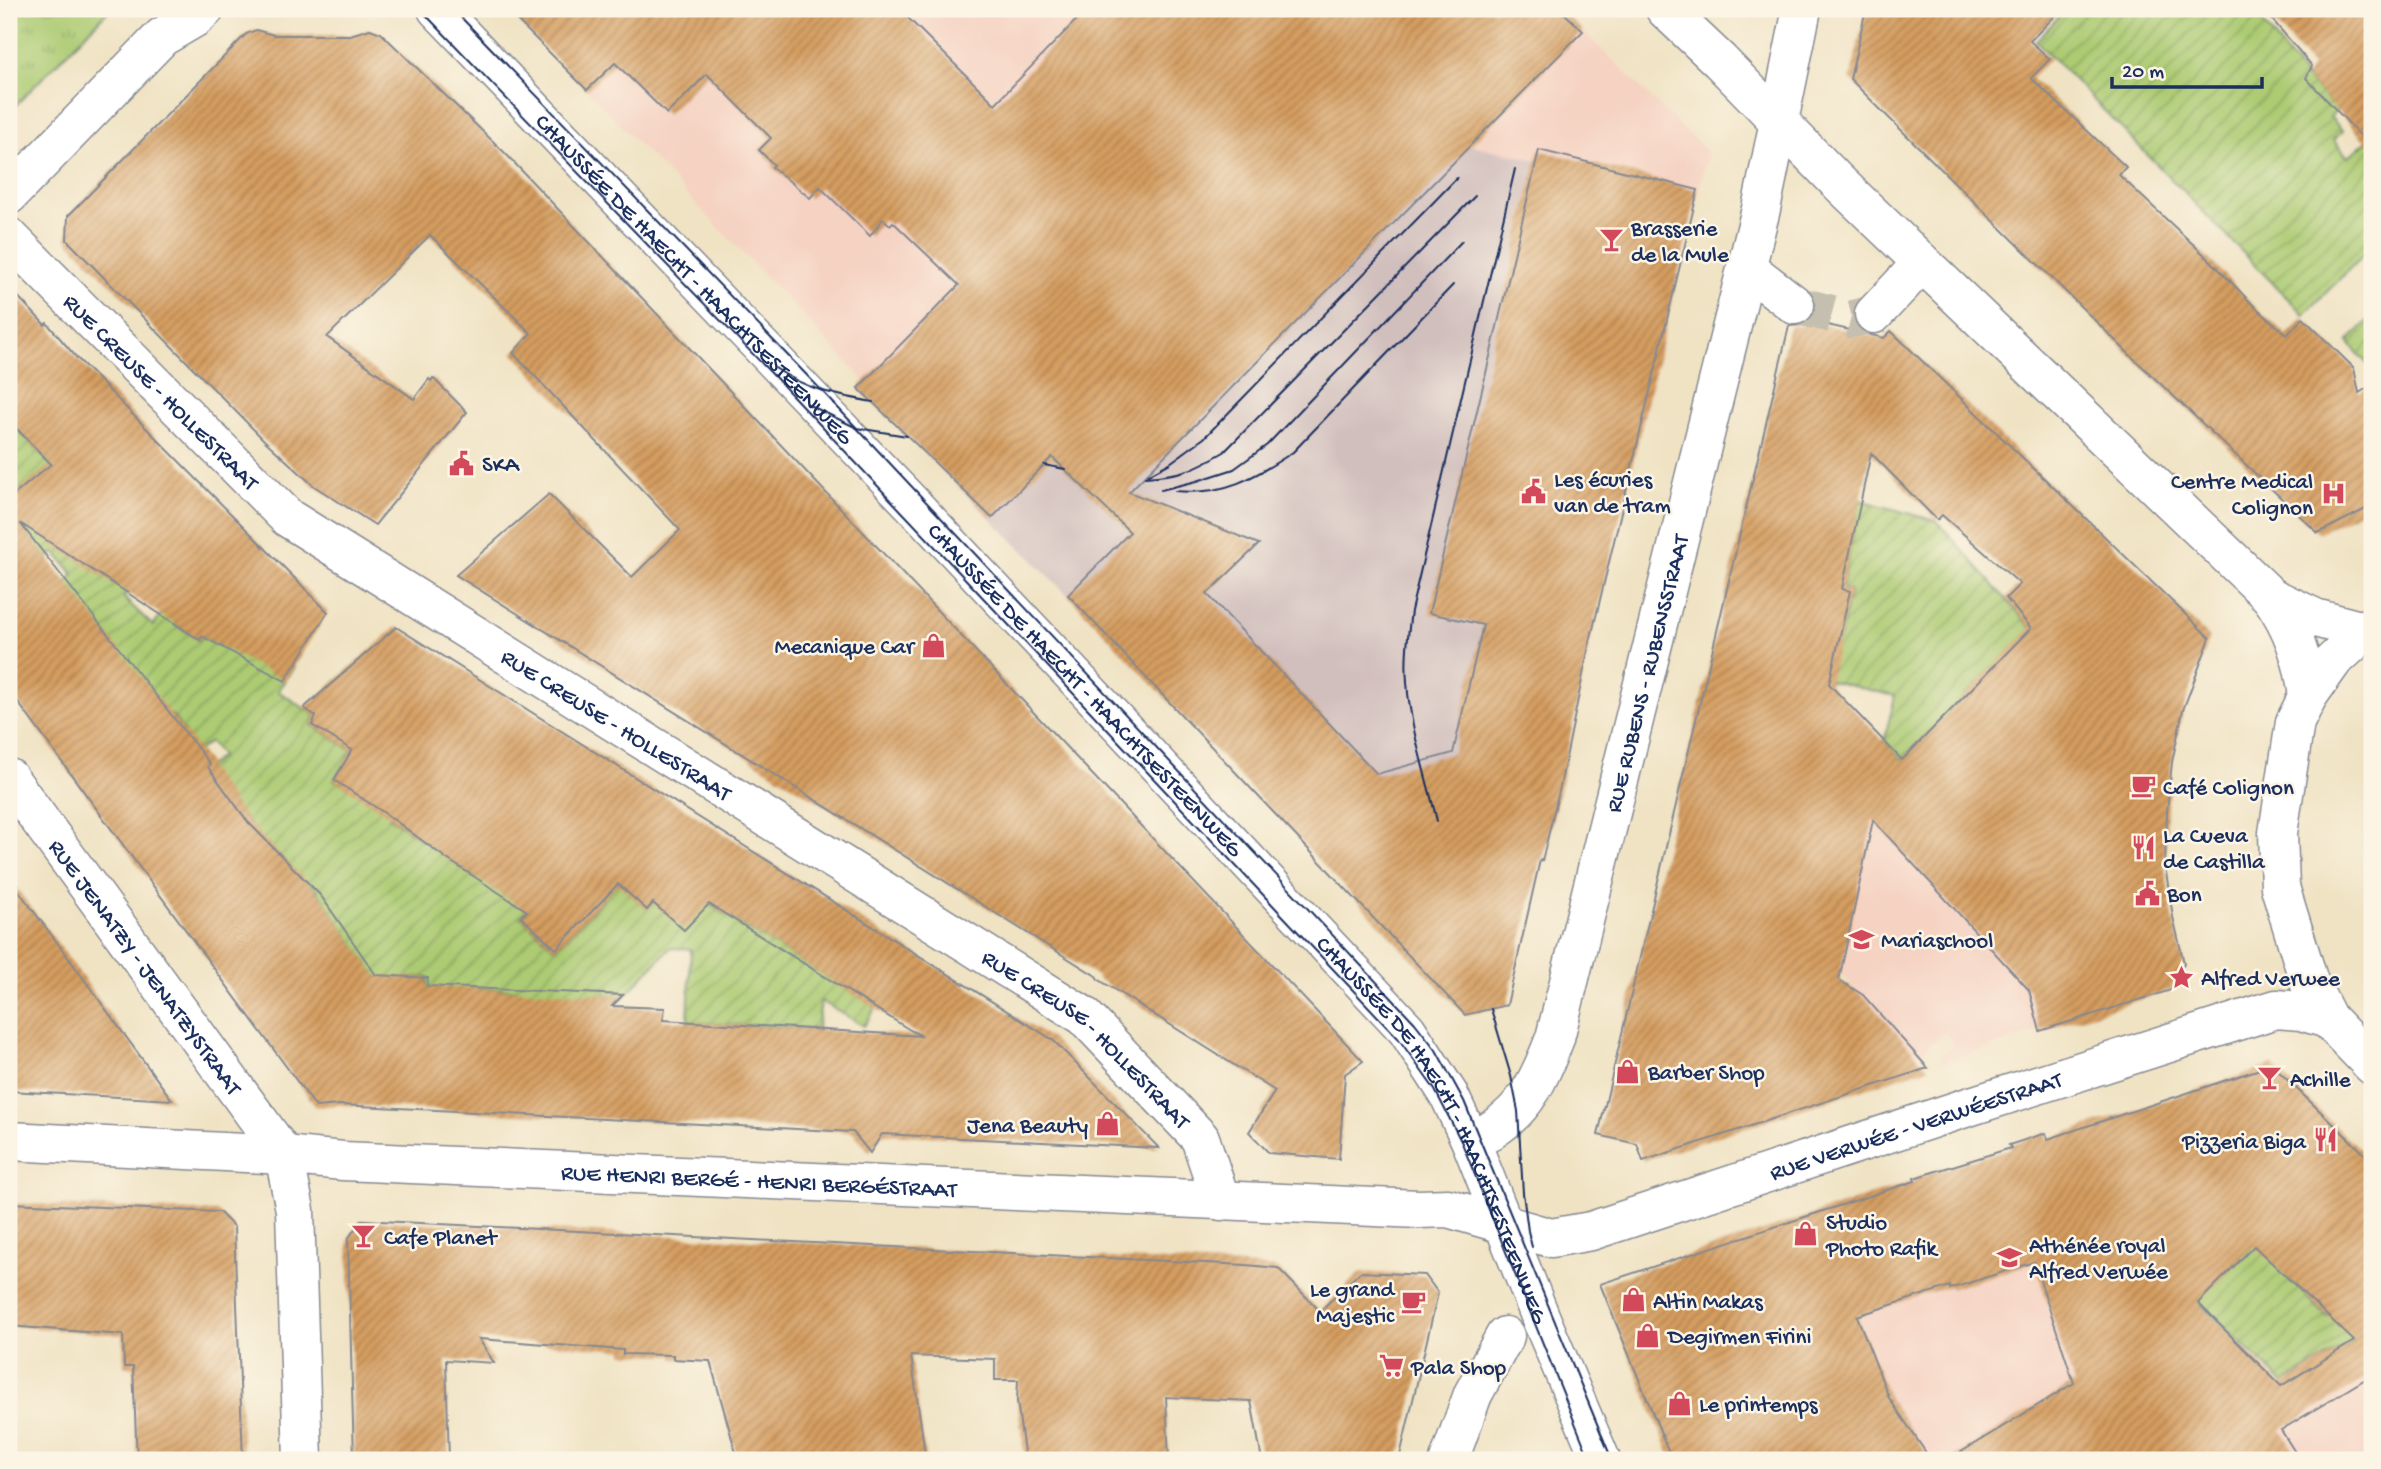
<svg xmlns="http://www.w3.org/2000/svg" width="2381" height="1469" font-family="'Gochi Hand',sans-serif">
<defs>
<pattern id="grass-tufts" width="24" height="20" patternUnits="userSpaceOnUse" patternTransform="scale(1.75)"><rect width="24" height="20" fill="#accb72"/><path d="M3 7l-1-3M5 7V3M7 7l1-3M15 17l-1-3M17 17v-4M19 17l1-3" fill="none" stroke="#8ba561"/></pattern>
<pattern id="garden-furrows" width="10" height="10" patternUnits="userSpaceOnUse" patternTransform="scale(1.75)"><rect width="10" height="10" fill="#accb72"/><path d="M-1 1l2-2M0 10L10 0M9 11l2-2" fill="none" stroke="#8ba561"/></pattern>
<pattern id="building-hatch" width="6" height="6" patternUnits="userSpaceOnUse" patternTransform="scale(1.75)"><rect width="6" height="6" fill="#d59d5f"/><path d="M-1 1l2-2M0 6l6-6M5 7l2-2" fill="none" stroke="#ac8052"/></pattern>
</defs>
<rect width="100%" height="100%" fill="#fcf5e5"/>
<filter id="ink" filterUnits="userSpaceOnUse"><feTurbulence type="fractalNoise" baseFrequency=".0143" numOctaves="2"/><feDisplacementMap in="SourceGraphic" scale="14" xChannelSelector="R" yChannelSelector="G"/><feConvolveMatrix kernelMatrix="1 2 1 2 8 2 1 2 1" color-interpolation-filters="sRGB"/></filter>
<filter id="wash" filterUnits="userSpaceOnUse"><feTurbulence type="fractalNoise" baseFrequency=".00686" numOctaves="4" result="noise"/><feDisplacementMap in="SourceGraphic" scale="28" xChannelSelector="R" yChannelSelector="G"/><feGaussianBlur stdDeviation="1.57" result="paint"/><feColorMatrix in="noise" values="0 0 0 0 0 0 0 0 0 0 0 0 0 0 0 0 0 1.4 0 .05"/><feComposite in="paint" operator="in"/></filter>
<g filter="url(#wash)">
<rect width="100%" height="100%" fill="#f0e3c4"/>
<!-- built -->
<g fill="#f5d2c2">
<polygon points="662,9 1232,9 865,381 587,90 615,63"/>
<polygon points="1583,31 1708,153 1588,650 1429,613 1536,161 1471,146"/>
<polygon points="1864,810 2029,990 2040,1031 1942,1063 1941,1054 1953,1044 1944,1032 1917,1056 1830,961 1650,916 1660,875"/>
<polygon points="2130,1112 2192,1297 2281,1386 2372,1329 2372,1460 1831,1460 1823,1446 1861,1359 1873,1357 1823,1211 2010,1148 2009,1145 2046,1133 2048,1139"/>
</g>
<!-- industrial -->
<polygon fill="#d1bfbd" points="1232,9 1560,9 1583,31 1471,145 1536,160 1429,612 1588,650 1560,787 1543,861 1540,861 1507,1005 1465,1015 1068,595 858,388"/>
<!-- grass -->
<polygon fill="url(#grass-tufts)" stroke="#647d68" stroke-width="2" points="18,9 110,9 9,112 9,18"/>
<!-- garden -->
<g fill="url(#garden-furrows)" stroke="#647d68" stroke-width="2">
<polygon points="2066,9 2212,9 2216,13 2221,9 2252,9 2306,78 2337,110 2330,117 2343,131 2333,140 2348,157 2372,136 2372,256 2367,251 2304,315 2036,41"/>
<polygon points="2372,316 2372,369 2348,342"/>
<polygon points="9,421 66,479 130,589 124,598 153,626 165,608 178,616 175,624 199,640 202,636 220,646 225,640 294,667 278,691 316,716 312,725 352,750 334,780 396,806 389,817 476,878 567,866 521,917 556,949 603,899 615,844 653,903 708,904 876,1007 864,1026 821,1001 817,1029 688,1022 691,949 670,948 618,1003 605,993 605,1018 516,990 472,988 471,1005 426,1002 428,978 412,977 387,992 312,884 298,895 248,822 203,771 221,756 210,742 192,755 185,733 172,715 155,728 64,584 74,575 55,552 25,577 9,558 9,529 38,504 24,487 9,499"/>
<polygon points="1860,500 1937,521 2032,629 1902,760 1884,741 1895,696 1818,678 1840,636 1850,591 1842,589"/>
<polygon points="2258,1241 2291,1281 2327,1317 2336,1309 2365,1334 2283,1383 2193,1297"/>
</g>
<g id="blocks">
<!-- building -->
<g fill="url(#building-hatch)" fill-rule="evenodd">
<polygon points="506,9 899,9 995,104 1087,9 1560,9 1583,31 1129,492 1259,544 1207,594 1377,774 1453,753 1483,625 1429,613 1539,150 1698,190 1588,650 1560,787 1542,861 1540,860 1507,1005 1465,1015 1068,595 1130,532 1052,457 992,518 858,388 959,285 893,222 890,225 883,219 870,236 820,187 810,198 772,167 774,165 759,150 771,138 707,74 667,114 615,63 587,90"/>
<polygon points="1866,9 2062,9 2030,41 2050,59 2031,78 2126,167 2119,175 2212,262 2252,304 2287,335 2303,318 2354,368 2359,393 2372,385 2372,506 2318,533 2128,353 1885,114 1850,79"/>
<polygon points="2263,9 2372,9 2372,148 2306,78 2312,66"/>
<polygon points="370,29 381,33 505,153 1363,1061 1345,1074 1339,1159 1269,1153 1249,1132 1275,1091 1098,979 1096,976 456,575 549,494 632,577 680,530 513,353 531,333 430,235 327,337 414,399 429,379 431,381 433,378 467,412 375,525 314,486 264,440 67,240 68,216 246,34 256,30 274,35 350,35"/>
<polygon points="9,287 45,325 47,323 76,357 328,612 285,681 202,636 200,640 20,523 210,764 208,767 248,822 321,896 376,975 428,978 427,986 623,995 612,1006 665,1008 663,1020 922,1036 910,1030 709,904 684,930 653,903 647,910 618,884 556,949 521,917 527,911 447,859 389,816 334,780 352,750 312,725 316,716 304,708 396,627 1053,1040 1159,1148 882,1134 870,1153 853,1132 340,1105 316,1107 9,690 9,499 51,464 9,421"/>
<path d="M1810,321L1884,338L1891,331L2210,638L2183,710L2172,762L2167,812L2165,866L2173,917L2184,963L2171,990L2040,1031L2029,990L1873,820L1839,980L1863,995L1928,1068L1643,1161L1637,1144L1598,1135L1789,326L1803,325ZM1871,453L1937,520L1942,515L2020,584L2006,598L2031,628L1902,760L1829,684L1850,591L1842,589Z"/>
<polygon points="9,878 59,945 172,1100 9,1091"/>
<path d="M2272,1065L2372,1161V1375L2281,1430L2300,1460H1948L2074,1383L2034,1262L1950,1289V1286L1857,1316L1889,1398L1931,1460H1672L1600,1284L1915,1181L1914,1178L2011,1148L2009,1145L2046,1133L2048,1139ZM2254,1246L2354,1341L2281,1386L2198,1303Z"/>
<polygon points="9,1203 219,1212 234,1227 243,1460 137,1460 133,1367 124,1367 123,1335 9,1326"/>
<polygon points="361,1220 1246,1265 1278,1268 1320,1311 1360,1272 1425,1275 1438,1293 1399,1460 1262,1460 1251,1401 1166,1397 1169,1460 1025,1460 1017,1401 1018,1380 995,1380 995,1359 911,1356 926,1460 738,1460 710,1361 673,1359 673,1355 623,1354 623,1350 479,1339 494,1363 446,1360 449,1460 354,1460 348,1239"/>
</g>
</g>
</g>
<g filter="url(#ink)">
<use href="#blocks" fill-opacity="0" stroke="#868991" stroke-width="2"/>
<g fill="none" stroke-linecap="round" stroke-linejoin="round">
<!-- minor-tunnel -->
<polyline stroke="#c5bfb0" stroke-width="38" stroke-dasharray="38 19" stroke-linecap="butt" points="1795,305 1852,319 1874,314"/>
<defs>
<g id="minor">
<path id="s1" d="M437,9L915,507L1407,1030L1449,1095L1471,1142L1542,1321L1601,1460"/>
<path d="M1665,9L1720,61L1837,181L2271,597C2293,628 2303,659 2308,696"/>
<polyline points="9,195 162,37 196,17 205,9"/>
<path id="s2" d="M9,237L288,518L1084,1016L1200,1138L1221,1201"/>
<polyline points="1747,268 1795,305"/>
<polyline points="1874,314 1922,263"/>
<polyline points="2271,597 2315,618 2364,631"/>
<polyline points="2372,625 2333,661 2308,696 2295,722 2278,833 2280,887 2309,982 2328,1019 2372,1065"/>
<path id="s3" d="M9,778L284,1155L295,1210L303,1460"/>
<path id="s4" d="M9,1141L284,1155L343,1161L1419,1209L1448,1208L1551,1238L1591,1231L1965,1108L2276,1009L2301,1011L2328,1019"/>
<path id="s5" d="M1471,1142C1522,1117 1536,1088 1555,1038L1761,209L1802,9"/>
<polyline points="1449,1460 1473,1394 1505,1336"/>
</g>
</defs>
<!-- minor casing -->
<use href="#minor" stroke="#868991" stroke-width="41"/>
<!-- minor -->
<use href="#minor" stroke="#fff" stroke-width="38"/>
<!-- tram -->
<g stroke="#1b2f5e" stroke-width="2">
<polyline points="420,9 775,377 1398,1038 1435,1090 1462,1143 1590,1460"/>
<polyline points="453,9 824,393 1415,1023 1436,1050 1464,1101 1612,1460"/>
<path d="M775,368C807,390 836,395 873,402"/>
<polyline points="807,404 857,428 907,436"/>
<polyline points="1044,465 1065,469"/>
<polyline points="1148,475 1170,463 1204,438 1457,178"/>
<path d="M1145,477C1181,475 1193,470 1224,452L1475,196"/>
<polyline points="1161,490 1197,481 1234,469 1267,445 1462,241"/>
<path d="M1175,491C1224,496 1254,478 1293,452L1453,285"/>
<path d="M1437,821C1426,775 1410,728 1407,682C1405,658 1408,635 1411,611L1515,169"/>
<polyline points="1491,1009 1511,1076 1518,1111 1523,1193 1528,1231 1532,1247"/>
</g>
</g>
</g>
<!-- icons -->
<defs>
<symbol id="bar-bare" viewBox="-9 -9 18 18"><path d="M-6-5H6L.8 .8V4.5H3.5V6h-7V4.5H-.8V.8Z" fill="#d1495b" stroke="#fcf5e5" stroke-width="2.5" paint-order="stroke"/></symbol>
<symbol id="civic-bare" viewBox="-9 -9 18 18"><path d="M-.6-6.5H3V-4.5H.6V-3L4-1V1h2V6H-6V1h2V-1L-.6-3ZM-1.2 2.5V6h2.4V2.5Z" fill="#d1495b" stroke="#fcf5e5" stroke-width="2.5" paint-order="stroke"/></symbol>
<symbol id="hospital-bare" viewBox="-9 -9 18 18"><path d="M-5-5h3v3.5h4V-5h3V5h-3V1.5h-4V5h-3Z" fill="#d1495b" stroke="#fcf5e5" stroke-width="2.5" paint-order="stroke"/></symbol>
<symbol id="shop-bare" viewBox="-9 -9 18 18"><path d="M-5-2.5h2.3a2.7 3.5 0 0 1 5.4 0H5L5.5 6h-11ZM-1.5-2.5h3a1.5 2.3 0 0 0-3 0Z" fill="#d1495b" stroke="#fcf5e5" stroke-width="2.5" paint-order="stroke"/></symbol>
<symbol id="cafe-bare" viewBox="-9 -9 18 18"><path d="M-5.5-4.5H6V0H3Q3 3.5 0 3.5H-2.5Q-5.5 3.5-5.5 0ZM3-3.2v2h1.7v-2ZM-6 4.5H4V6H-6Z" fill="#d1495b" stroke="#fcf5e5" stroke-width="2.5" paint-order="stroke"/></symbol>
<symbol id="restaurant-bare" viewBox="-9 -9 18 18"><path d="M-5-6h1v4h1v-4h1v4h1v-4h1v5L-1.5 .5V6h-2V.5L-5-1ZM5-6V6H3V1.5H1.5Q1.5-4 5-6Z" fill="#d1495b" stroke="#fcf5e5" stroke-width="2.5" paint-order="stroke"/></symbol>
<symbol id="school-bare" viewBox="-9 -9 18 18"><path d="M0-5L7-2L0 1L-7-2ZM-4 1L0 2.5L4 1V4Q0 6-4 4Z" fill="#d1495b" stroke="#fcf5e5" stroke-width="2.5" paint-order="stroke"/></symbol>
<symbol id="sight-bare" viewBox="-9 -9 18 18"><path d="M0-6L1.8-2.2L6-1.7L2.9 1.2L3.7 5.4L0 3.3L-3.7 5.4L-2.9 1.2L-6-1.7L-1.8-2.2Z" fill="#d1495b" stroke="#fcf5e5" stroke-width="2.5" paint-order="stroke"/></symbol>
<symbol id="supermarket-bare" viewBox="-9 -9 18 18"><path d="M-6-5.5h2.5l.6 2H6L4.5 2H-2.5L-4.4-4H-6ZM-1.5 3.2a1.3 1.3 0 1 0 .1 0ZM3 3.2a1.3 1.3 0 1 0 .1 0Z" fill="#d1495b" stroke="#fcf5e5" stroke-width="2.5" paint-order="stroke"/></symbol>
</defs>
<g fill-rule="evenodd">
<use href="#bar-bare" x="1594" y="222" width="35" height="35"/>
<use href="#civic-bare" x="444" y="446" width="35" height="35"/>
<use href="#civic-bare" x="1516" y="474" width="35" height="35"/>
<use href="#hospital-bare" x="2316" y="476" width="35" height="35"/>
<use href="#shop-bare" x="916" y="628" width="35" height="35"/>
<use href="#cafe-bare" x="2126" y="768" width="35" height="35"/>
<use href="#restaurant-bare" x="2126" y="830" width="35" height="35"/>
<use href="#civic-bare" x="2130" y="876" width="35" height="35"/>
<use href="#school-bare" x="1844" y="922" width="35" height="35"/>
<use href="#sight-bare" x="2164" y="960" width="35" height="35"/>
<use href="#shop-bare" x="1610" y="1054" width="35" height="35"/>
<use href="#bar-bare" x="2252" y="1060" width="35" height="35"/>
<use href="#shop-bare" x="1090" y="1106" width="35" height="35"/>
<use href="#restaurant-bare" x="2308" y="1122" width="35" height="35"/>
<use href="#shop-bare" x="1788" y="1216" width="35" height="35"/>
<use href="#bar-bare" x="346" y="1218" width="35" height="35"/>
<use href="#school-bare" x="1992" y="1240" width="35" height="35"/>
<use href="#shop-bare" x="1616" y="1282" width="35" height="35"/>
<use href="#cafe-bare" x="1396" y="1284" width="35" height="35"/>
<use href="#shop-bare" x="1630" y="1318" width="35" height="35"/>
<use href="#supermarket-bare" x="1374" y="1348" width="35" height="35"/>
<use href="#shop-bare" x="1662" y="1386" width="35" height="35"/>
</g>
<g text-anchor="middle" stroke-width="5" stroke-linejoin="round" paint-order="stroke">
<!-- poi labels -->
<g font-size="23" fill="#1b2f5e" stroke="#fcf5e5" text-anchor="start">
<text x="1631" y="235">Brasserie<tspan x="1631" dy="26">de la Mule</tspan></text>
<text x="482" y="471">SKA</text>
<text x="1554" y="486">Les écuries<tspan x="1554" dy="26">van de tram</tspan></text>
<text x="2313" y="488" text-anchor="end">Centre Medical<tspan x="2313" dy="26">Colignon</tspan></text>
<text x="914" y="653" text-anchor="end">Mecanique Car</text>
<text x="2163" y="794">Café Colignon</text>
<text x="2163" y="842">La Cueva<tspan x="2163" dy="26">de Castilla</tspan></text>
<text x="2167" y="901">Bon</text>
<text x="1881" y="947">Mariaschool</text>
<text x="2201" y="985">Alfred Verwee</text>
<text x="1648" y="1079">Barber Shop</text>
<text x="2290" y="1086">Achille</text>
<text x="1088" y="1132" text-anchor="end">Jena Beauty</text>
<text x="2306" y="1148" text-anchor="end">Pizzeria Biga</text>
<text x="1826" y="1229">Studio<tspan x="1826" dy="26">Photo Rafik</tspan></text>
<text x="384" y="1244">Cafe Planet</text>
<text x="2029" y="1252">Athénée royal<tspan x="2029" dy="26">Alfred Verwée</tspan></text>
<text x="1394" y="1296" text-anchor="end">Le grand<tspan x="1394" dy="26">Majestic</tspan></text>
<text x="1653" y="1308">Altin Makas</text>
<text x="1668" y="1343">Degirmen Firini</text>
<text x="1411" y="1374">Pala Shop</text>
<text x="1699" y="1411">Le printemps</text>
</g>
<!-- street labels -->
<g font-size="23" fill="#1b2f5e" stroke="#fcf5e5">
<text dy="8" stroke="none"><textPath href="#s1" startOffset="373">CHAUSSÉE DE HAECHT - HAACHTSESTEENWEG</textPath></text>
<text dy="8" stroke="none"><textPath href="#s2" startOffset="217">RUE CREUSE - HOLLESTRAAT</textPath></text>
<text dy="8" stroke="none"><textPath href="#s5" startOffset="514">RUE RUBENS - RUBENSSTRAAT</textPath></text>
<text dy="8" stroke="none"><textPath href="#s1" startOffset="940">CHAUSSÉE DE HAECHT - HAACHTSESTEENWEG</textPath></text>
<text dy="8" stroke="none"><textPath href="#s2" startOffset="784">RUE CREUSE - HOLLESTRAAT</textPath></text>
<text dy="8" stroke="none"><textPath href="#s3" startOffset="233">RUE JENATZY - JENATZYSTRAAT</textPath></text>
<text dy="8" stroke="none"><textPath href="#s2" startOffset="1351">RUE CREUSE - HOLLESTRAAT</textPath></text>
<text dy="8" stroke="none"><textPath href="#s4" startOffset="1930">RUE VERWÉE - VERWÉESTRAAT</textPath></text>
<text dy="8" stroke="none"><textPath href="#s1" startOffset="1507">CHAUSSÉE DE HAECHT - HAACHTSESTEENWEG</textPath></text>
<text dy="8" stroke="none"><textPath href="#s4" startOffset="751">RUE HENRI BERGÉ - HENRI BERGÉSTRAAT</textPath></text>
</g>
</g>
<!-- margin -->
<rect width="2381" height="1469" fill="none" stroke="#fcf5e5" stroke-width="35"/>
<!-- scale -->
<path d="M2112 77v10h150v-10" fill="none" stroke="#1b2f5e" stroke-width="3.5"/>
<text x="2122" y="77" font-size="21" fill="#1b2f5e" stroke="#fcf5e5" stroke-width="5" paint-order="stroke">20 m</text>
</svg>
